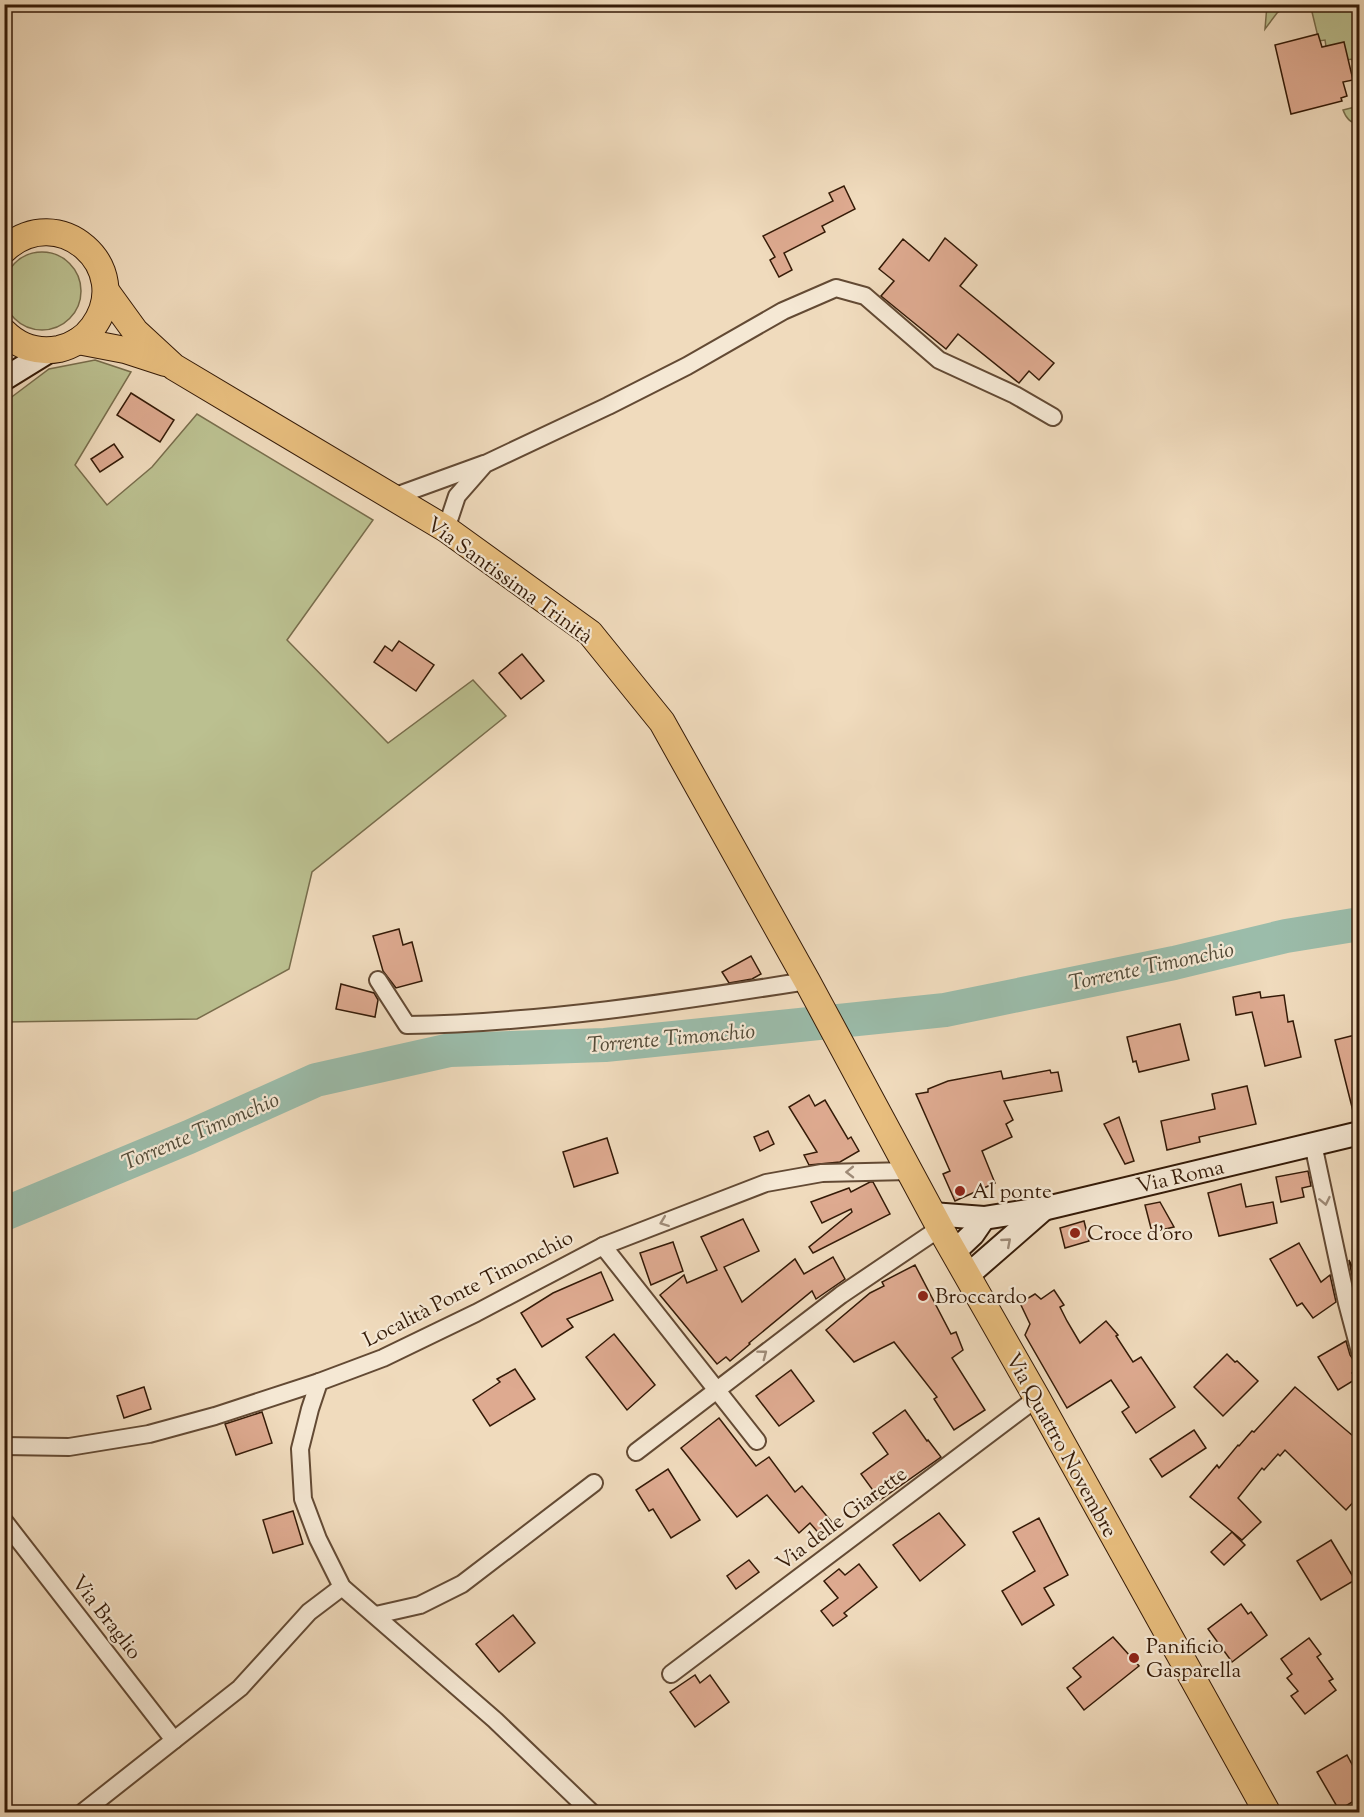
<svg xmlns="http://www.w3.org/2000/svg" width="1364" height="1817" font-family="'Sorts Mill Goudy',serif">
<rect width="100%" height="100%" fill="#f0dbbd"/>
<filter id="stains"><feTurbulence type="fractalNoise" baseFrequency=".00333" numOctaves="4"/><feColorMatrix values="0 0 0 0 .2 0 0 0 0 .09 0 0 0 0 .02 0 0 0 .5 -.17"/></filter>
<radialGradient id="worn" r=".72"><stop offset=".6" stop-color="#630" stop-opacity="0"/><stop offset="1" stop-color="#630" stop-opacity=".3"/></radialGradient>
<!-- green -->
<g fill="#bbc090" stroke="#786d4c" stroke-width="1.5">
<polygon points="1267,5 1289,5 1277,13 1265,29"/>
<polygon points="1304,5 1359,5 1359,94 1352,59 1336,62 1327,53 1325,40 1319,41 1312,12"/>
<path d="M1359,106V124C1350,123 1346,118 1343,110Z"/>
<circle cx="42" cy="291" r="39"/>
<polygon points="95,360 131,372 75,465 107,505 152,467 197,414 373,520 287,640 388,743 473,680 506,716 312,872 289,969 197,1019 5,1022 5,402 49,369"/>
</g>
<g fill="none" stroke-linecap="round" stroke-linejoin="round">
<!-- river -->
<polyline stroke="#9bbcaa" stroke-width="34" points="4,1214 189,1137 316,1080 450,1050 605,1045 945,1010 1174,963 1286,936 1360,924"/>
</g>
<!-- building -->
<g fill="#deaa90" stroke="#341a07" stroke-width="1.5">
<polygon points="1318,34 1322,47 1344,42 1353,80 1343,82 1347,96 1341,98 1342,101 1291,114 1275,45"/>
<polygon points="844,186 855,209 822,226 825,232 784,253 792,270 779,277 770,260 775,257 763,236 833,201 829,193"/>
<polygon points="945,238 977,265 960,286 1054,363 1039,380 1029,371 1019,383 958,334 946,349 881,296 894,281 879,269 903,239 929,261"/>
<polygon points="131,393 174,420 160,442 117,415"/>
<polygon points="114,444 123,457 100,472 91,459"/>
<polygon points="399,641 434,665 416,691 374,662 385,646 392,651"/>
<polygon points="522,654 544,681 521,699 499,673"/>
<polygon points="399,929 403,945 412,942 422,981 396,988 383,971 373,936"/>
<polygon points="751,956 761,974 752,979 729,983 722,972"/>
<polygon points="341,984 374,993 378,1000 375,1017 336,1009"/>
<polygon points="1260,992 1261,998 1284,995 1288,1022 1293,1021 1301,1057 1265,1066 1252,1012 1236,1015 1233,997"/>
<polygon points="1180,1024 1189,1060 1139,1072 1136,1061 1133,1062 1127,1037"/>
<polygon points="1359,1034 1359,1114 1354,1115 1335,1040"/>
<polygon points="1050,1070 1051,1073 1058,1072 1062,1091 1004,1101 1013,1120 1006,1124 1012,1137 982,1151 995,1183 955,1201 943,1174 950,1171 916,1094 928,1092 928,1089 948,1081 1001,1071 1003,1079"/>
<polygon points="1247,1086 1256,1124 1199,1137 1200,1142 1167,1150 1161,1121 1215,1109 1212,1094"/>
<polygon points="809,1095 815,1106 825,1100 848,1139 851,1137 859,1151 840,1162 809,1165 804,1155 817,1152 789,1107"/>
<polygon points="1119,1117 1134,1161 1125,1164 1104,1124"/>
<polygon points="768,1131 774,1144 760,1151 754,1137"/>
<polygon points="607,1138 618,1173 574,1187 563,1152"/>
<polygon points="1308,1171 1311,1186 1302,1188 1304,1197 1281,1202 1276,1177"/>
<polygon points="870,1182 873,1182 890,1214 813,1253 809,1247 852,1212 851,1209 822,1223 811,1202 849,1188 851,1192"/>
<polygon points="1241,1184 1246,1207 1273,1202 1277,1223 1219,1236 1208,1193"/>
<polygon points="1160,1202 1174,1227 1152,1232 1145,1205"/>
<polygon points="743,1219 759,1251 724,1267 742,1302 795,1259 804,1274 833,1257 845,1279 816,1299 812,1291 749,1343 750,1344 730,1361 726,1357 717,1364 660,1295 684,1275 687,1283 717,1270 701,1237"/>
<polygon points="1084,1221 1089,1241 1065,1248 1060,1228"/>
<polygon points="673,1242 683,1271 651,1285 640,1253"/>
<polygon points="1299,1243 1321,1282 1330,1275 1336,1302 1313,1318 1302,1303 1297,1306 1270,1259"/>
<polygon points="1349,1260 1359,1281 1359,1287 1355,1290"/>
<polygon points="915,1265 951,1334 956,1332 963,1350 952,1358 985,1410 954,1430 934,1399 937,1397 894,1342 854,1362 826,1330 870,1293 884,1286 882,1282"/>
<polygon points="601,1272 613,1300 567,1319 573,1327 542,1347 521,1313 553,1293"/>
<polygon points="1054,1290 1064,1305 1060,1307 1067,1321 1080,1343 1106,1321 1118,1335 1116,1336 1133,1362 1141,1357 1175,1407 1136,1433 1122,1412 1129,1407 1111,1380 1067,1408 1025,1335 1030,1324 1020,1303 1035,1294 1041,1299"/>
<polygon points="614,1334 655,1385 627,1410 586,1357"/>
<polygon points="1346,1341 1350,1355 1359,1368 1352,1373 1356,1379 1338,1390 1318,1357"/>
<polygon points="1227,1354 1235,1362 1237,1361 1258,1381 1223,1416 1194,1387"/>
<polygon points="515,1369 535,1399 490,1426 473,1400 500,1382 497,1379"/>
<polygon points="791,1370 814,1401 779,1426 756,1396"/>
<polygon points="144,1387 151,1409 124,1418 117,1396"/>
<polygon points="1295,1387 1359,1441 1359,1496 1346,1510 1285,1450 1280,1456 1278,1454 1264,1470 1262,1468 1238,1498 1261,1522 1242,1540 1190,1497 1217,1465 1219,1468 1238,1445 1239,1446 1252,1431 1254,1432"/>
<polygon points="905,1410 927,1441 928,1440 941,1457 880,1500 861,1474 888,1454 873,1433"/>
<polygon points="262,1412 272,1443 236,1455 225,1424"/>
<polygon points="719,1418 756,1466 769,1457 795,1492 802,1486 835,1526 822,1537 810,1523 799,1533 767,1495 737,1517 681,1448"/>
<polygon points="1194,1430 1206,1448 1162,1477 1150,1459"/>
<polygon points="668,1469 700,1520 671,1538 653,1509 649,1511 636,1490"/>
<polygon points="293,1511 303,1544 273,1553 263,1520"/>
<polygon points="939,1513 965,1545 920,1581 893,1545"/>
<polygon points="1039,1518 1068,1575 1044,1588 1054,1605 1022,1625 1002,1591 1035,1571 1013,1532"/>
<polygon points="1232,1532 1245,1545 1224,1565 1211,1552"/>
<polygon points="1331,1540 1355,1580 1321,1600 1297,1561"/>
<polygon points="749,1560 759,1572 736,1589 727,1576"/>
<polygon points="859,1564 877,1587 844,1613 847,1616 833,1626 821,1611 838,1598 824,1581 839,1569 845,1575"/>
<polygon points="1241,1604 1248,1614 1251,1612 1267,1635 1232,1662 1208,1629"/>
<polygon points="513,1615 535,1643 499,1672 476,1644"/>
<polygon points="1113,1637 1139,1666 1084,1710 1067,1688 1081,1677 1073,1668"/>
<polygon points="1309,1638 1321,1654 1317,1657 1333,1679 1329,1681 1336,1690 1305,1714 1291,1696 1298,1691 1287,1678 1292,1674 1281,1659"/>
<polygon points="695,1675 700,1683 710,1675 729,1702 695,1727 670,1692"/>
<polygon points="1347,1755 1354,1768 1359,1765 1359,1798 1339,1810 1317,1772"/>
</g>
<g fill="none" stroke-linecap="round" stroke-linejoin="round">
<defs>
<g id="street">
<polyline points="393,497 484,464"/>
<polyline points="446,529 457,496 485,464 608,406 687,366 783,311 836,288 865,296 939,360 1015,395 1053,417"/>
<path d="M378,980L407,1025C541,1023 674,1002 807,981"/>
<polyline points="1313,1144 1347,1303 1360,1352"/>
<polyline points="603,1246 757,1441"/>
<polyline points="4,1446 69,1447 149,1434 215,1416 319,1382"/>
<polyline points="636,1452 841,1295 940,1228"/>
<polyline points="4,1521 174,1740"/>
<polyline points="376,1615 420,1605 462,1584 594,1483"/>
<polyline points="671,1674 1037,1398"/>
<polyline points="83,1812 240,1688 309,1612 342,1587"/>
<polyline points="591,1812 495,1720 342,1587 318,1539 303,1499 300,1449 310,1409 319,1382 383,1358 476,1313 603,1246 766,1183 822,1173 909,1171"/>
</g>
<g id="secondary">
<polyline points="4,379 51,350"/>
<polyline points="932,1214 984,1218 1047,1208 1360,1133"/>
<polyline points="954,1252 973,1234 984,1218"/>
<polyline points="967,1276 1045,1208"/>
</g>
<g id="primary">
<path d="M4,250C58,199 136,268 93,327C85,338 72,346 59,349C39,353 19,347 4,332"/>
<polyline points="106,291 135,331 174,367 446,529 590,633 662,722 807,981 940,1228 1037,1398 1267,1812"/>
<polyline points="78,341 125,350 165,363"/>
</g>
</defs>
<!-- street casing -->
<use href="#street" stroke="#634a34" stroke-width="20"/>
<!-- secondary casing -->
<use href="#secondary" stroke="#341a07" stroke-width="26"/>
<!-- primary casing -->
<use href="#primary" stroke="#341a07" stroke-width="28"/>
<!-- street -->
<use href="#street" stroke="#f5e8d4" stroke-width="16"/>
<!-- secondary -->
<use href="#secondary" stroke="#f5e8d4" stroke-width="22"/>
<!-- primary -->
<use href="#primary" stroke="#e8be7e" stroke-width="26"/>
</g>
<!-- one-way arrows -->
<defs><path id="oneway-chevron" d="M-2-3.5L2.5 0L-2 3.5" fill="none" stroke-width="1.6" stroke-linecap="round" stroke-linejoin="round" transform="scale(1.5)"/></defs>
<g stroke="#9e8b78">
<use href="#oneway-chevron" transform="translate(850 1172) rotate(179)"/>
<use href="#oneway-chevron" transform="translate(1325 1201) rotate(78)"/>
<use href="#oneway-chevron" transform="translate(664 1222) rotate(159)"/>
<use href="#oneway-chevron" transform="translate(1007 1242) rotate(-41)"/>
<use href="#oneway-chevron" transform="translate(763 1354) rotate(-37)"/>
</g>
<!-- markers -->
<g fill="#8f2418" stroke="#f5e8d4" stroke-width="2">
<circle cx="960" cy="1191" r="6"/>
<circle cx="1075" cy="1233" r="6"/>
<circle cx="923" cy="1296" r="6"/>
<circle cx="1134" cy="1658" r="6"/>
</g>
<g text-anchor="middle" stroke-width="4.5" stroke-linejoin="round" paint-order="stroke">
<!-- street labels -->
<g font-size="21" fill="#341a07" stroke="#f5e8d4">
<text transform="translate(510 580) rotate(36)" y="7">Via Santissima Trinità</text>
<text transform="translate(1180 1176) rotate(-13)" y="7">Via Roma</text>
<text transform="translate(468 1288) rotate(-27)" y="7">Località Ponte Timonchio</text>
<text transform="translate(1062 1445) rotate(61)" y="7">Via Quattro Novembre</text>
<text transform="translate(841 1518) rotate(-37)" y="7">Via delle Giarette</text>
<text transform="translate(107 1617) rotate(52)" y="7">Via Braglio</text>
</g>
<!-- poi labels -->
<g font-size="21" fill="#341a07" stroke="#f5e8d4" text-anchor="start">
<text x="972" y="1198">Al ponte</text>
<text x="1087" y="1240">Croce d'oro</text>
<text x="935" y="1303">Broccardo</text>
<text x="1146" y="1653">Panificio<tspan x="1146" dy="24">Gasparella</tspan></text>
</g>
<!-- water labels -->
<g font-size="22" font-style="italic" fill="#534b38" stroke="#f5e8d4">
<text transform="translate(1151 965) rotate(-12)" y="8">Torrente Timonchio</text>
<text transform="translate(671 1037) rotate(-5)" y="8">Torrente Timonchio</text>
<text transform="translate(200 1130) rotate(-23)" y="8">Torrente Timonchio</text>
</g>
</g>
<!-- margin -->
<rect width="1364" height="1817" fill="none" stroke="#f0dbbd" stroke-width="24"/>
<rect x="6" y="6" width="1352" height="1805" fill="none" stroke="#341a07" stroke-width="3"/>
<rect x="12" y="12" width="1340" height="1793" fill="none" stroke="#341a07" stroke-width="1.5"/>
<rect width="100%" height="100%" filter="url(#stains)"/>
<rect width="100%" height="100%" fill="url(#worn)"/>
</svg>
